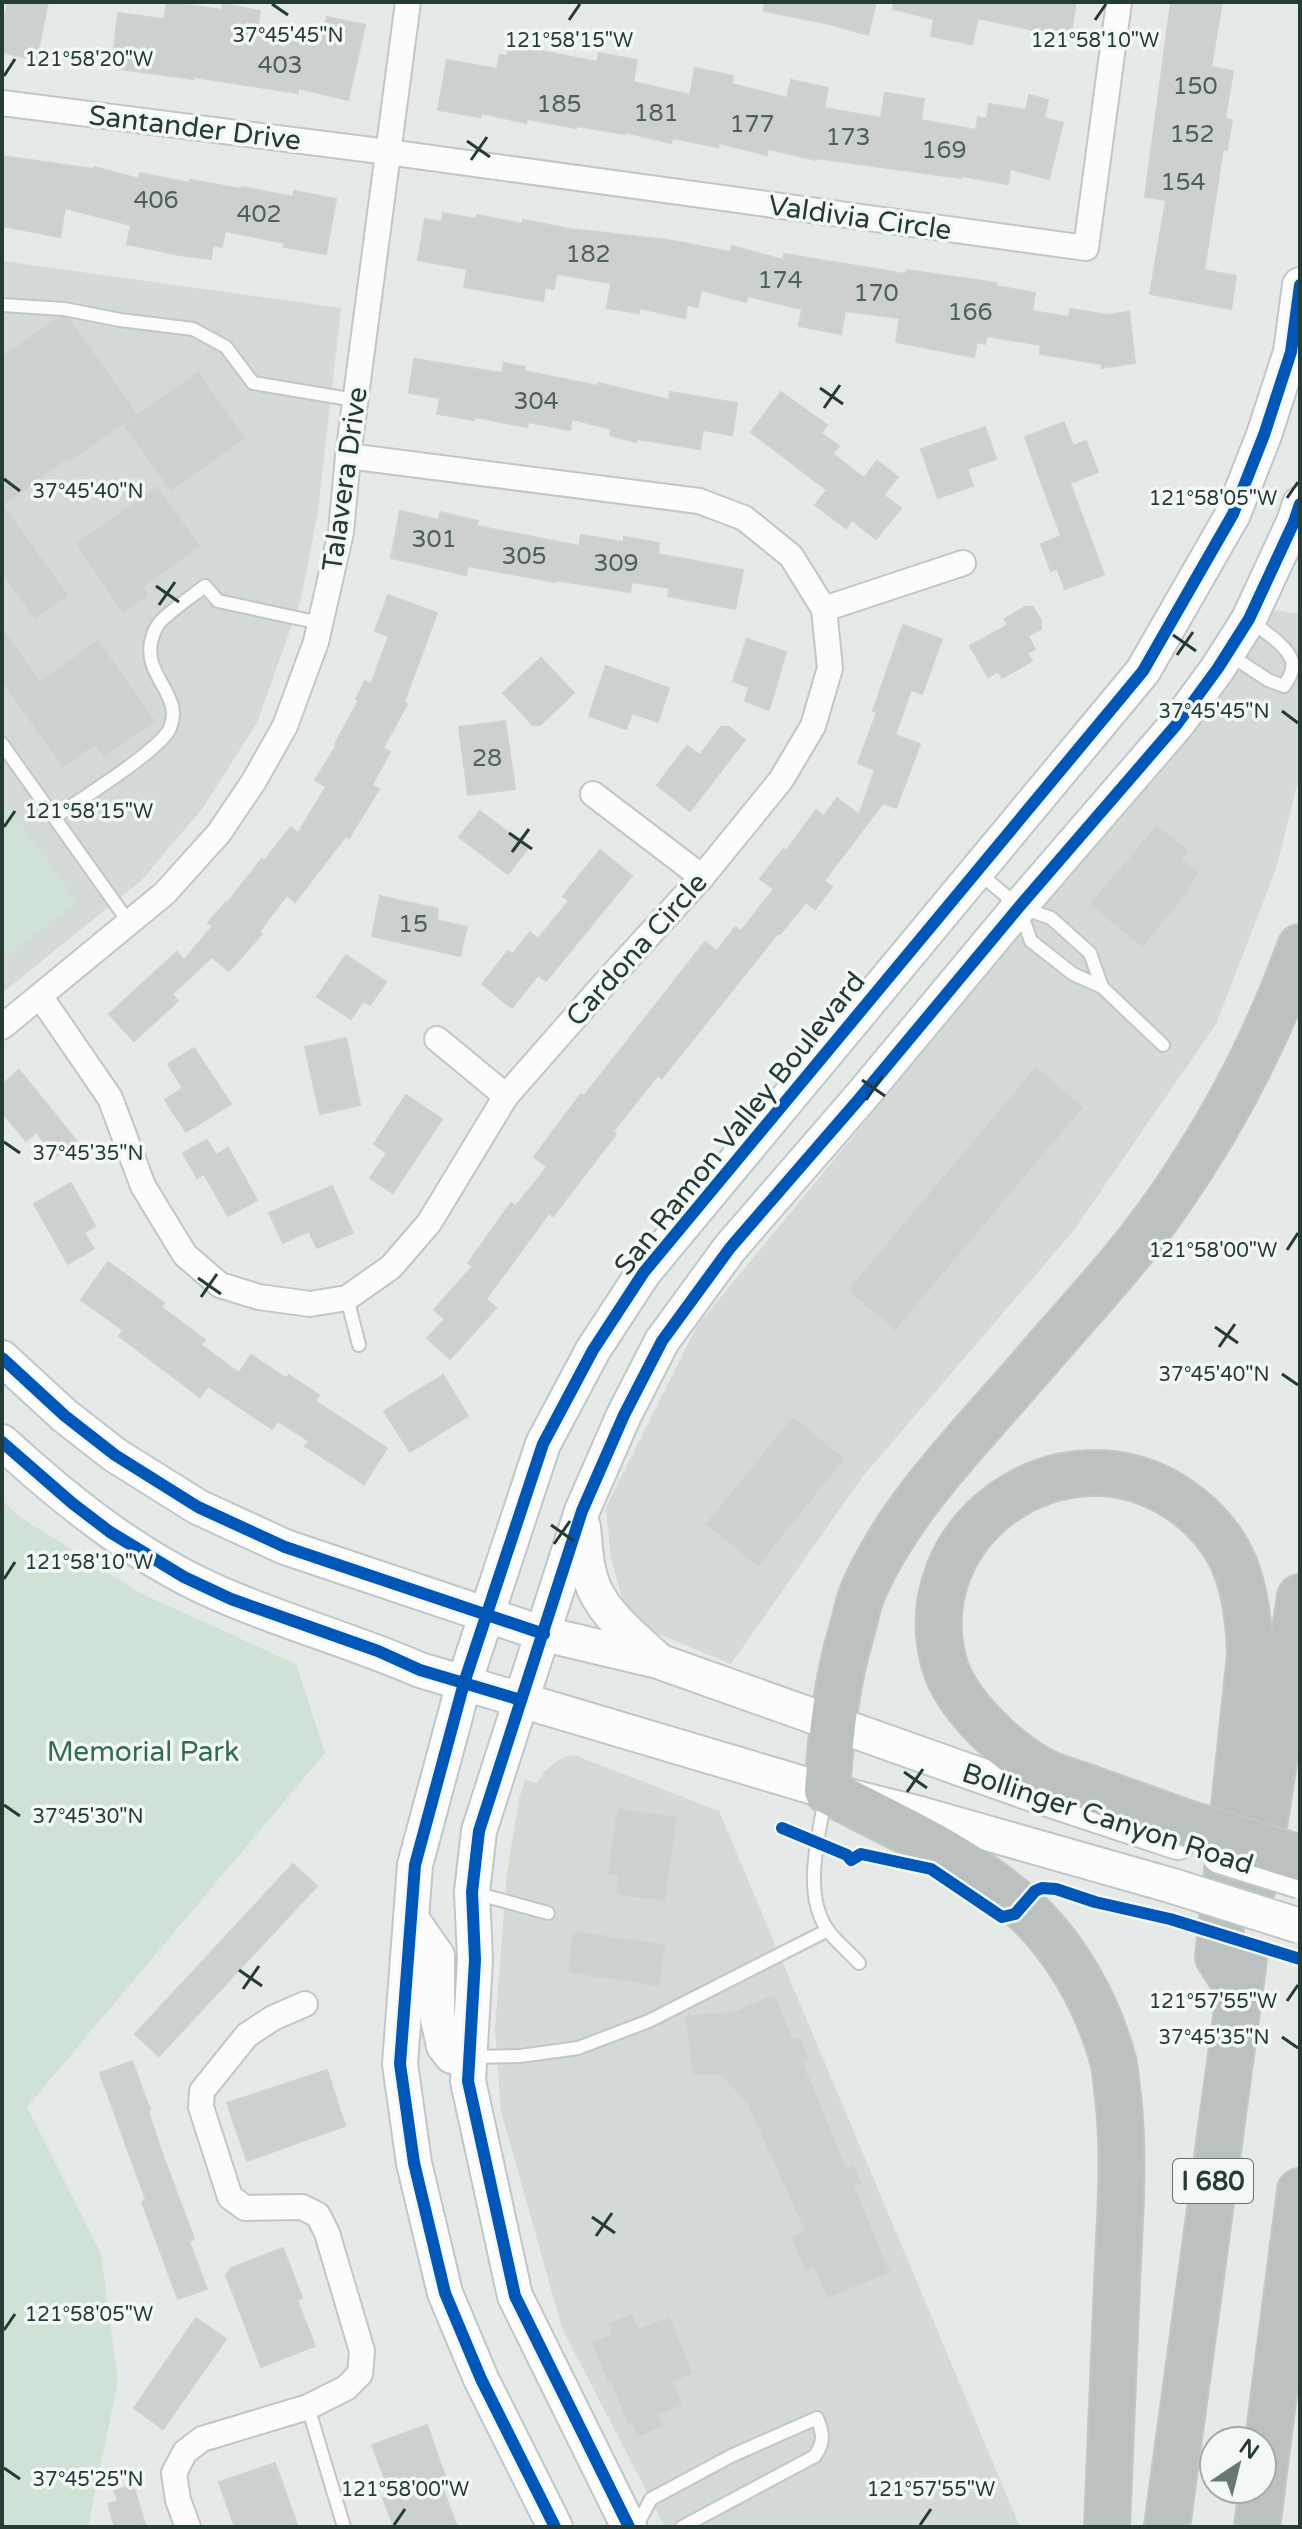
<svg xmlns="http://www.w3.org/2000/svg" width="1302" height="2529" font-family="'Varela Round',sans-serif">
<rect width="100%" height="100%" fill="#e5e9e7"/>
<!-- built -->
<g fill="#d3dad7">
<polygon points="2,261 341,308 318,511 301,599 257,723 202,809 141,881 2,993"/>
<polygon points="1275,610 1300,614 1300,773 1276,869 1216,1024 1074,1230 863,1476 731,1664 649,1630 623,1601 611,1559 606,1507 697,1326 861,1127"/>
<polygon points="574,1755 719,1811 1020,2527 665,2527 562,2328 501,2111 495,2028 507,1873 519,1799 525,1780 537,1783 544,1772 553,1764 564,1757"/>
</g>
<!-- green -->
<g fill="#d0e1d5">
<polygon points="2,798 77,902 2,960"/>
<polygon points="2,1500 17,1515 142,1594 296,1664 325,1753 27,2107 101,2254 118,2381 88,2527 2,2527"/>
</g>
<!-- building -->
<g fill="#ccd0cf" stroke="#ced2d0" stroke-width="2">
<polygon points="8,2 48,2 36,60 2,52 2,30"/>
<polygon points="167,2 222,10 223,4 260,11 256,36 320,45 327,17 365,25 348,100 298,88 298,93 194,77 194,79 119,69 122,49 114,48 118,13 164,19"/>
<polygon points="765,2 876,2 868,35 830,24 764,11"/>
<polygon points="894,2 1076,2 1070,40 1037,34 1038,31 978,18 972,44 931,36 934,19 893,9"/>
<polygon points="1171,2 1222,2 1211,67 1233,71 1225,119 1232,120 1227,150 1223,149 1204,270 1236,276 1231,309 1150,294 1166,200 1145,197"/>
<polygon points="510,41 542,48 541,51 597,62 599,53 637,60 633,82 690,95 695,68 733,76 732,84 787,98 791,80 828,88 824,108 881,118 885,93 924,99 921,120 976,130 978,117 987,119 989,104 1026,110 1029,95 1048,100 1044,118 1063,123 1049,179 1010,169 1008,184 961,176 961,178 816,158 816,160 768,149 767,155 719,143 718,147 672,138 671,143 625,132 625,134 576,126 576,128 527,119 526,123 481,113 480,117 438,110 447,60 497,69 500,55 507,56"/>
<polygon points="2,156 93,169 94,167 139,179 140,173 189,183 190,180 241,189 242,187 293,197 294,191 336,199 326,254 284,247 285,243 225,231 222,247 213,245 211,259 179,255 127,244 131,225 65,208 60,237 2,226"/>
<polygon points="443,213 476,219 477,215 523,224 523,220 570,229 668,240 730,252 732,246 783,260 784,254 906,274 907,270 997,283 996,286 1035,293 1032,311 1069,317 1070,309 1107,315 1129,312 1135,363 1102,368 1101,364 1040,354 1041,345 987,336 985,344 977,342 974,357 896,342 900,318 845,311 841,334 799,326 802,309 748,296 746,302 701,290 698,307 687,305 685,318 639,308 639,313 607,308 611,283 556,274 554,289 545,288 543,301 464,287 467,269 418,260 425,219 442,222"/>
<polygon points="59,318 69,319 136,414 69,461 67,458 2,505 67,595 35,618 2,571 2,357"/>
<polygon points="414,359 502,373 504,363 525,367 524,371 598,386 598,383 669,400 670,392 737,403 732,435 703,430 700,449 637,439 636,442 610,435 611,429 572,419 570,430 528,422 527,427 475,417 474,420 437,414 440,398 409,393"/>
<polygon points="198,373 244,438 171,490 124,425"/>
<polygon points="781,392 827,425 821,433 839,446 833,454 864,478 877,461 898,477 883,495 901,508 876,539 852,520 846,528 815,505 827,490 751,432"/>
<polygon points="1064,422 1073,446 1086,441 1098,472 1070,483 1104,575 1065,589 1057,568 1051,571 1041,544 1061,536 1025,437"/>
<polygon points="985,427 996,459 967,469 973,486 938,498 921,449"/>
<polygon points="157,487 199,546 142,587 147,595 123,612 77,544"/>
<polygon points="400,511 439,520 440,512 478,521 477,526 579,546 581,535 624,542 624,537 659,543 658,554 743,570 735,609 668,596 670,588 632,582 630,592 555,580 555,582 468,566 466,575 391,558"/>
<polygon points="388,595 437,613 404,702 407,704 383,748 390,752 372,785 379,789 349,838 346,836 295,902 287,895 259,932 262,934 229,971 212,957 172,994 178,1001 134,1041 109,1014 177,952 184,960 213,926 208,923 226,902 227,903 262,859 264,861 291,827 298,833 326,787 315,780 337,745 335,744 359,700 356,699 365,681 371,684 389,636 375,631"/>
<polygon points="1025,607 1033,607 1041,621 1041,629 1028,636 1035,649 1027,653 1032,661 1002,678 999,671 988,677 970,646 1008,625 1005,619"/>
<polygon points="903,625 942,639 922,694 911,690 895,735 920,744 896,808 883,803 824,881 832,887 815,909 806,902 780,934 778,933 662,1078 658,1075 613,1131 616,1134 553,1216 549,1213 486,1299 496,1308 450,1359 427,1338 445,1319 434,1310 473,1266 468,1263 511,1203 516,1206 547,1167 534,1157 565,1115 581,1094 584,1096 705,942 717,951 735,927 741,931 774,889 760,879 783,849 786,851 816,810 824,816 837,798 859,815 875,770 858,763 877,712 873,711"/>
<polygon points="2,629 40,682 98,641 154,721 104,756 95,744 63,766 2,680"/>
<polygon points="747,639 786,652 769,710 745,701 749,687 733,681"/>
<polygon points="541,658 574,693 540,725 533,725 503,693"/>
<polygon points="606,666 669,688 658,722 632,713 626,729 589,716"/>
<polygon points="505,721 515,789 468,795 459,727"/>
<polygon points="721,727 729,727 745,740 690,811 657,785 687,746 700,755"/>
<polygon points="480,811 528,848 508,874 459,837"/>
<polygon points="1157,826 1187,851 1180,859 1198,873 1186,888 1188,890 1142,946 1091,904"/>
<polygon points="600,850 632,876 546,981 538,975 512,1008 482,984 508,951 513,954 530,932 538,939 569,901 563,896"/>
<polygon points="380,896 438,909 436,920 467,927 460,956 372,936"/>
<polygon points="346,955 386,982 370,1005 363,1001 351,1019 317,997"/>
<polygon points="346,1038 360,1105 320,1114 305,1047"/>
<polygon points="194,1048 231,1104 186,1132 165,1100 183,1088 168,1064"/>
<polygon points="1036,1068 1082,1107 895,1329 849,1290"/>
<polygon points="19,1070 76,1140 56,1156 36,1132 26,1141 2,1112 2,1085"/>
<polygon points="406,1095 442,1119 393,1193 370,1178 387,1153 374,1144"/>
<polygon points="207,1140 216,1155 228,1148 257,1200 228,1216 204,1174 197,1178 183,1153"/>
<polygon points="71,1183 95,1226 84,1232 94,1249 68,1264 34,1204"/>
<polygon points="332,1186 353,1233 317,1248 309,1231 283,1243 269,1213"/>
<polygon points="108,1262 164,1303 161,1307 205,1340 201,1345 239,1373 251,1355 286,1378 289,1375 319,1395 315,1401 387,1448 364,1484 305,1446 309,1441 278,1421 272,1429 208,1386 200,1397 119,1336 123,1330 81,1300"/>
<polygon points="443,1375 468,1416 410,1452 384,1411"/>
<polygon points="793,1418 843,1459 758,1565 707,1524"/>
<polygon points="618,1809 676,1818 664,1900 617,1894 619,1875 609,1873"/>
<polygon points="293,1864 317,1886 159,2056 135,2034"/>
<polygon points="574,1932 664,1945 659,1985 569,1972"/>
<polygon points="774,1996 793,2042 800,2038 808,2059 801,2061 846,2169 853,2166 860,2183 853,2186 889,2272 828,2297 814,2266 806,2270 792,2237 806,2231 748,2103 722,2074 694,2073 686,2017 734,2012"/>
<polygon points="132,2061 150,2110 148,2111 164,2159 194,2239 189,2241 207,2289 178,2299 142,2202 146,2200 100,2073"/>
<polygon points="327,2070 345,2126 247,2161 227,2103"/>
<polygon points="283,2248 302,2298 297,2300 315,2346 261,2367 226,2275 231,2268"/>
<polygon points="632,2315 638,2330 669,2318 691,2373 672,2381 681,2405 657,2414 661,2426 638,2436 632,2422 629,2423 612,2381 609,2382 593,2343 613,2335 609,2324"/>
<polygon points="196,2318 226,2339 163,2429 134,2408"/>
<polygon points="427,2425 445,2476 439,2478 457,2527 394,2527 383,2498 391,2495 372,2445"/>
<polygon points="275,2463 298,2527 235,2527 219,2482"/>
<polygon points="133,2485 146,2527 115,2527 108,2504 118,2501 114,2491"/>
</g>
<g fill="none" stroke-linecap="round" stroke-linejoin="round">
<defs>
<g id="service">
<polyline points="2,305 64,309 120,320 193,329 226,347 253,383 355,400"/>
<path d="M1230,655L1268,680L1284,686C1289,679 1294,671 1292,661C1287,645 1262,630 1249,620"/>
<polyline points="2,744 130,924"/>
<path d="M55,817C78,801 162,749 170,728C184,696 144,677 151,642C153,634 155,627 161,621C174,608 191,597 205,586L218,601L320,623"/>
<polyline points="978,872 1019,907 1051,918 1090,953 1102,987"/>
<polyline points="1021,913 1031,941 1073,974 1102,987 1163,1045"/>
<polyline points="347,1298 359,1345"/>
<path d="M825,1799C818,1839 802,1896 829,1932C838,1943 850,1953 859,1963"/>
<polyline points="475,1893 548,1913"/>
<polyline points="470,2057 520,2056 578,2048 649,2021 828,1930"/>
<polyline points="308,2407 344,2527"/>
<path d="M636,2527L651,2499L731,2456L817,2418C823,2433 825,2441 815,2456L682,2527"/>
</g>
<g id="minor">
<polyline points="2,103 388,152 1086,248 1119,2"/>
<polyline points="824,609 963,563"/>
<polyline points="593,794 702,877"/>
<polyline points="40,996 110,1098 143,1186 185,1255 220,1285 259,1297 310,1304 347,1298 391,1267 429,1223 506,1096 606,982 702,877 781,780 813,726 830,668 824,609 791,556 744,518 699,501 348,456"/>
<polyline points="2,1027 165,893 219,833 254,781 285,726 316,642 341,532 348,456 408,2"/>
<polyline points="437,1039 506,1096"/>
<polyline points="188,2527 178,2500 174,2473 185,2452 202,2439 308,2407 346,2388 360,2374 362,2351 327,2233 318,2215 302,2207 245,2208 230,2197 201,2107 202,2091 247,2035 273,2018 305,2004"/>
</g>
<g id="secondary">
<polyline points="2,1358 65,1416 115,1455 198,1507 285,1547 544,1634 658,1661 1027,1792 1178,1842"/>
<path d="M2,1442C71,1505 145,1564 232,1599C294,1625 358,1643 420,1670L827,1791L920,1814L1173,1886"/>
<path d="M583,1527C585,1544 585,1561 590,1577C599,1611 633,1637 658,1660"/>
<polyline points="412,1920 437,1956 437,2014 444,2046 452,2056 469,2057"/>
<polyline points="555,2527 481,2379 445,2293 414,2163 400,2064 415,1865 464,1683 543,1444 593,1350 644,1272 1143,671 1233,514 1264,435 1291,352 1300,285"/>
<polyline points="629,2527 515,2296 468,2081 475,1960 472,1892 479,1831 582,1511 624,1415 662,1341 730,1248 860,1098 1019,907 1177,724 1218,668 1249,619 1294,522 1300,504"/>
</g>
<g id="motorway">
<path d="M1181,1821C1149,1809 1116,1798 1084,1786C1070,1781 1052,1777 1039,1769C1004,1749 955,1703 944,1663C908,1529 1062,1423 1177,1498C1236,1537 1248,1588 1250,1655L1218,1957L1239,1989"/>
<polyline points="1255,1883 1300,1597"/>
<polyline points="1262,2487 1300,2191"/>
<path d="M1107,2527C1110,2438 1114,2349 1118,2260C1121,2205 1124,2150 1118,2096C1116,2084 1116,2071 1113,2060C1097,2002 1065,1945 1020,1905C964,1856 893,1825 827,1791C831,1736 836,1683 852,1630C856,1616 858,1602 864,1589C901,1505 972,1436 1031,1367C1078,1312 1129,1259 1170,1199C1224,1121 1268,1037 1300,947"/>
<polyline points="1167,2527 1244,1959"/>
<polyline points="1257,2527 1262,2489"/>
</g>
</defs>
<!-- service casing -->
<use href="#service" stroke="#c2c6c4" stroke-width="16"/>
<!-- minor casing -->
<use href="#minor" stroke="#c2c6c4" stroke-width="28"/>
<!-- secondary casing -->
<use href="#secondary" stroke="#c0c7c4" stroke-width="38"/>
<!-- motorway casing -->
<use href="#motorway" stroke="#c1c8c6" stroke-width="48"/>
<!-- service -->
<use href="#service" stroke="#fbfcfb" stroke-width="12"/>
<!-- minor -->
<use href="#minor" stroke="#fbfcfb" stroke-width="24"/>
<!-- secondary -->
<use href="#secondary" stroke="#fbfcfb" stroke-width="34"/>
<!-- motorway -->
<use href="#motorway" stroke="#bbc1c0" stroke-width="44"/>
<defs>
<g id="secondary-bridge">
<polyline points="1220,1856 1300,1881"/>
<polyline points="1173,1886 1300,1926"/>
</g>
<polyline id="motorway-bridge" points="1181,1821 1300,1858"/>
</defs>
<!-- secondary-bridge casing -->
<use href="#secondary-bridge" stroke="#c0c7c4" stroke-width="38" stroke-linecap="butt"/>
<!-- motorway-bridge casing -->
<use href="#motorway-bridge" stroke="#c1c8c6" stroke-width="48" stroke-linecap="butt"/>
<!-- secondary-bridge -->
<use href="#secondary-bridge" stroke="#fbfcfb" stroke-width="34"/>
<!-- motorway-bridge -->
<use href="#motorway-bridge" stroke="#bbc1c0" stroke-width="44"/>
<defs>
<g id="cycleway">
<polyline points="2,1358 65,1416 115,1455 198,1507 285,1547 544,1634"/>
<polyline points="2,1442 72,1503 110,1532 184,1577 231,1599 378,1651 420,1670 521,1700"/>
<polyline points="782,1828 847,1855 851,1860 861,1854 931,1869 1002,1917 1015,1914 1035,1891 1042,1888 1056,1889 1095,1902 1170,1919 1300,1959"/>
<polyline points="555,2527 481,2379 445,2293 414,2163 400,2064 415,1865 464,1683 543,1444 593,1350 644,1272 1143,671 1233,514 1264,435 1291,352 1300,285"/>
<polyline points="629,2527 515,2296 468,2081 475,1960 472,1892 479,1831 582,1511 624,1415 662,1341 730,1248 860,1098 1019,907 1177,724 1218,668 1249,619 1294,522 1300,504"/>
</g>
</defs>
<!-- cycleway casing -->
<use href="#cycleway" stroke="#f3f8f6" stroke-width="17"/>
<!-- cycleway -->
<use href="#cycleway" stroke="#0057b8" stroke-width="12"/>
</g>
<!-- ticks -->
<path fill="none" stroke="#243b36" stroke-width="3" d="M272,4L288,15M569,20L580,4M1095,20L1106,4M4,76L15,59M467,141L490,157M471,160L487,137M820,388L843,404M824,408L840,385M4,479L20,491M1287,498L1298,482M156,586L179,602M159,605L175,582M1173,635L1196,651M1177,655L1193,632M1282,711L1298,723M4,827L15,811M509,833L532,849M512,852L529,829M862,1080L885,1096M866,1100L882,1077M4,1142L20,1153M1287,1250L1298,1233M198,1278L221,1294M201,1297L217,1274M1215,1327L1238,1343M1219,1347L1235,1324M1282,1374L1298,1385M551,1525L574,1541M554,1544L570,1521M4,1579L15,1562M904,1772L927,1788M907,1792L923,1769M4,1805L20,1816M239,1970L262,1986M243,1989L259,1966M1287,2001L1298,1985M1282,2037L1298,2048M592,2217L615,2233M596,2236L612,2213M4,2330L15,2314M4,2468L20,2479M394,2525L405,2509M920,2525L931,2509"/>
<g text-anchor="middle" stroke-width="7" stroke-linejoin="round" paint-order="stroke">
<!-- number labels -->
<g font-size="24" fill="#4f615d">
<text x="280" y="73">403</text>
<text x="1195" y="94">150</text>
<text x="559" y="112">185</text>
<text x="656" y="121">181</text>
<text x="752" y="132">177</text>
<text x="1192" y="142">152</text>
<text x="848" y="145">173</text>
<text x="944" y="158">169</text>
<text x="1183" y="190">154</text>
<text x="156" y="208">406</text>
<text x="259" y="222">402</text>
<text x="588" y="262">182</text>
<text x="780" y="288">174</text>
<text x="876" y="301">170</text>
<text x="970" y="320">166</text>
<text x="536" y="409">304</text>
<text x="434" y="547">301</text>
<text x="524" y="564">305</text>
<text x="616" y="571">309</text>
<text x="487" y="766">28</text>
<text x="413" y="932">15</text>
</g>
<!-- shield labels -->
<rect fill="#f3f8f6" stroke="#627470" stroke-width="2" x="1173" y="2159" width="80" height="44" rx="6"/>
<g font-size="26" font-weight="bold" fill="#243b36">
<text x="1213" y="2190">I 680</text>
</g>
<!-- street labels -->
<g font-size="28" fill="#243b36" stroke="#f3f8f6">
<text transform="translate(195 127) rotate(7)" y="10">Santander Drive</text>
<text transform="translate(860 217) rotate(8)" y="10">Valdivia Circle</text>
<text transform="translate(344 479) rotate(-82)" y="10">Talavera Drive</text>
<text transform="translate(636 949) rotate(-48)" y="10">Cardona Circle</text>
<text transform="translate(739 1123) rotate(-51)" y="10">San Ramon Valley Boulevard</text>
<text transform="translate(1108 1818) rotate(18)" y="10">Bollinger Canyon Road</text>
</g>
<!-- park labels -->
<g font-size="28" fill="#336d4d" stroke="#f3f8f6">
<text x="143" y="1761">Memorial Park</text>
</g>
</g>
<g font-size="20" text-anchor="middle" fill="#243b36" stroke="#f3f8f6" stroke-width="7" stroke-linejoin="round" paint-order="stroke">
<text x="288" y="42">37°45'45"N</text>
<text x="569" y="47">121°58'15"W</text>
<text x="1095" y="47">121°58'10"W</text>
<text x="89" y="66">121°58'20"W</text>
<text x="88" y="498">37°45'40"N</text>
<text x="1213" y="505">121°58'05"W</text>
<text x="1214" y="718">37°45'45"N</text>
<text x="89" y="818">121°58'15"W</text>
<text x="88" y="1160">37°45'35"N</text>
<text x="1213" y="1257">121°58'00"W</text>
<text x="1214" y="1381">37°45'40"N</text>
<text x="89" y="1569">121°58'10"W</text>
<text x="88" y="1823">37°45'30"N</text>
<text x="1213" y="2008">121°57'55"W</text>
<text x="1214" y="2044">37°45'35"N</text>
<text x="89" y="2321">121°58'05"W</text>
<text x="88" y="2486">37°45'25"N</text>
<text x="405" y="2496">121°58'00"W</text>
<text x="931" y="2496">121°57'55"W</text>
</g>
<!-- border -->
<rect width="1302" height="2529" fill="none" stroke="#243b36" stroke-width="8"/>
<!-- north arrow -->
<g transform="translate(1238 2465) rotate(35)"><circle r="38" fill="#f3f8f6" stroke="#a0aca9" stroke-width="2"/>
<path d="M0-6L14 30L0 20L-14 30Z" fill="#687874"/>
<text y="-12" font-size="22" font-weight="bold" text-anchor="middle" fill="#243b36">N</text>
</g>
</svg>
